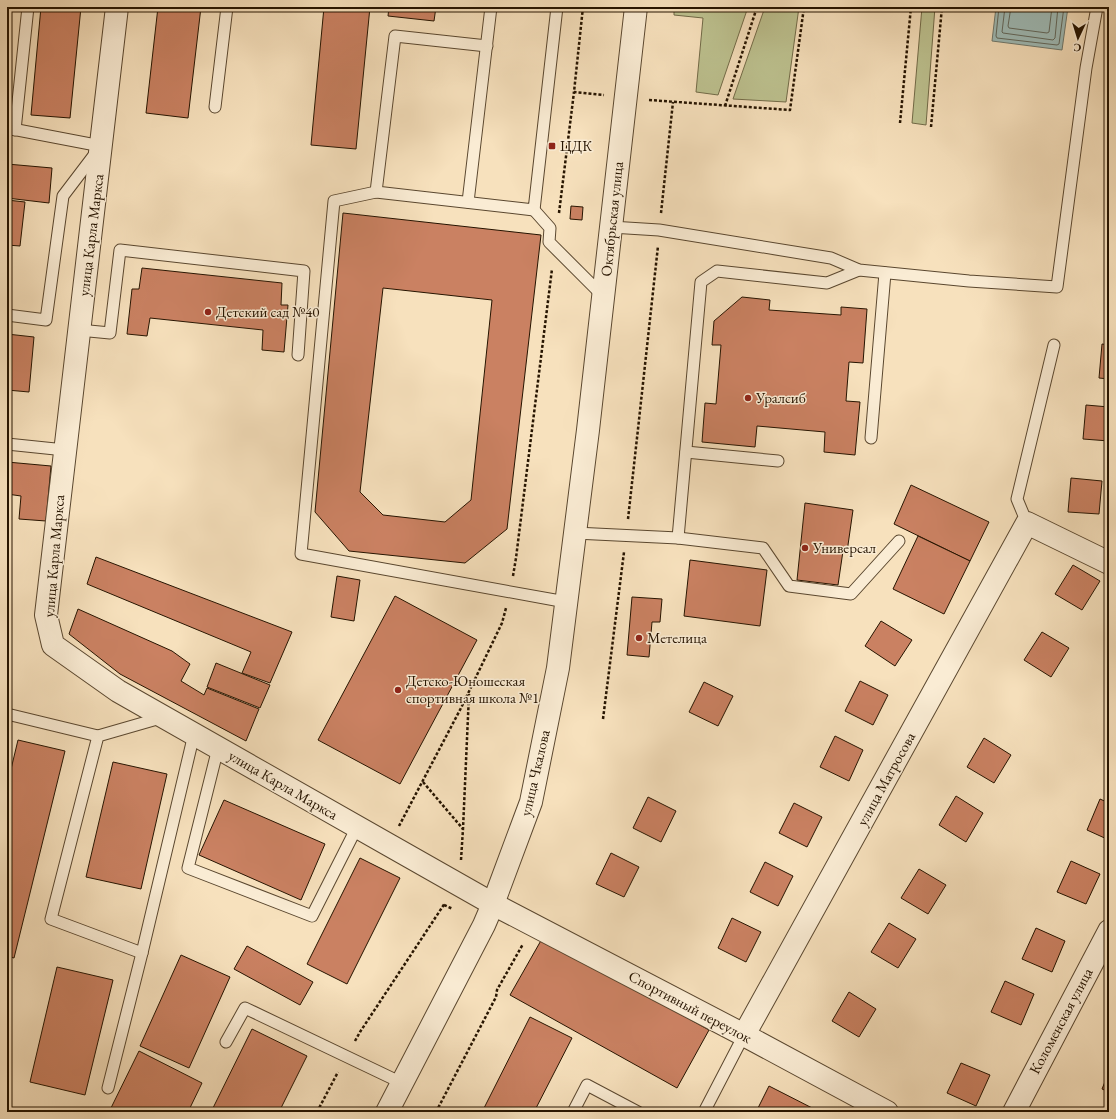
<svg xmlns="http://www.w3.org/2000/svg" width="1116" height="1119" font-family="'EB Garamond',serif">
<rect width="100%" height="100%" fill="#f7e1bd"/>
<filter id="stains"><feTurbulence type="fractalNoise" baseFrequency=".005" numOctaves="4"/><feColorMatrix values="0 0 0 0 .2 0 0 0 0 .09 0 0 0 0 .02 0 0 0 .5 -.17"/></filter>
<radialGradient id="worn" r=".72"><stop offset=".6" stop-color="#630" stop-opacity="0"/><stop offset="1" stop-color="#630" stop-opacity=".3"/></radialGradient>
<!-- green -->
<g fill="#bdc290" stroke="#726b48">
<polygon points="674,7 748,7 718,95 696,92 703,18 674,15"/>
<polygon points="765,7 799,7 786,102 733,99"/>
<polygon points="922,7 935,7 926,125 912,123"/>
</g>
<!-- water -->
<polygon fill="#9fbcb8" stroke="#6f796e" points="996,7 1068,7 1062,50 992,41"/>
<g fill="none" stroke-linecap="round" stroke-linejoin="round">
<!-- shore -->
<g stroke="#62685c" stroke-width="1">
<polyline points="999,7 996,36 997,38 1057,45 1059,44 1064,7"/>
<polyline points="1005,7 1002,32 1003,33 1053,40 1055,38 1058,7"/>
<polyline points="1011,7 1008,26 1009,28 1047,33 1049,32 1052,7"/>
</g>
</g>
<!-- building -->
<g fill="#ca8162" stroke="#261400" fill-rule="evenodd">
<polygon points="7,7 9,7 7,29"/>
<polygon points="41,7 81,7 70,118 31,115"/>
<polygon points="158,7 201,7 188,118 146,113"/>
<polygon points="324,7 370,7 356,149 311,145"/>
<polygon points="389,7 436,7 434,21 388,16"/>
<polygon points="7,164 52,168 49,203 7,198"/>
<polygon points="7,200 25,202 20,246 7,245"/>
<polygon points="571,206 583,207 582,220 570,219"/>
<path d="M343,213L541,235L507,529L465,563L349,551L315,512ZM383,288L492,300L471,500L445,522L383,515L360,492Z"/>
<polygon points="142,268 282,283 281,305 288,305 284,352 262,350 263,330 150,318 147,336 127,334 132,289 139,289"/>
<polygon points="742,297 770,300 769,310 841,315 841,307 867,309 863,363 849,362 846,401 860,402 855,455 824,452 825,432 757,426 755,447 702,442 705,403 716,404 721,345 712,345 714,321"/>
<polygon points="7,334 34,337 29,392 7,390"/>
<polygon points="1102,344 1109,345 1109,379 1099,378"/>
<polygon points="1086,405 1109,407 1109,441 1083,439"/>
<polygon points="7,462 51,466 46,521 19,519 21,496 7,494"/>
<polygon points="1071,478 1102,481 1099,514 1068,512"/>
<polygon points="911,485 989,522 970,561 894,524"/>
<polygon points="805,503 853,510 847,552 843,551 838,585 797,580"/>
<polygon points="918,536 970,561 944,614 893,589"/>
<polygon points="96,557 292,632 270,683 242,673 251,652 87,584"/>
<polygon points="690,560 767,570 760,626 684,616"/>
<polygon points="1073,565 1100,581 1082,610 1055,594"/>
<polygon points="337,576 360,580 354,621 331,617"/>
<polygon points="395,596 477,640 400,784 318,740"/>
<polygon points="632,597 662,599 660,622 652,622 649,657 627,655"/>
<polygon points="78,609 172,651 190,664 181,681 204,695 207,688 259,709 246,741 120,674 69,634"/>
<polygon points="881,621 912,640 895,666 865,646"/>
<polygon points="1042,632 1069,648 1051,677 1024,660"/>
<polygon points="216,663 270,685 260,708 207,687"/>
<polygon points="860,681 888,695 873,725 845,711"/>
<polygon points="704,682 733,696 718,726 689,712"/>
<polygon points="835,736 863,750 849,781 820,767"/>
<polygon points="984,738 1011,755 994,783 967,767"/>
<polygon points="18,740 65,751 14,958 7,956 7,786"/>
<polygon points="113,762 167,774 141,889 86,877"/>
<polygon points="956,796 983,813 966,842 939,825"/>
<polygon points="648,797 676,811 661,842 633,828"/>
<polygon points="1100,799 1109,803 1109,840 1087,830"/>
<polygon points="224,800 325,844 301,900 199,855"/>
<polygon points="794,803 822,817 807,847 779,833"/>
<polygon points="611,853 639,867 624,897 596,884"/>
<polygon points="360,858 400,878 347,984 307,964"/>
<polygon points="1071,861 1100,874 1086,904 1057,892"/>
<polygon points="765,862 793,876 778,906 750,892"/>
<polygon points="919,869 946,885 928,914 901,898"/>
<polygon points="732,918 761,932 746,962 718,948"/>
<polygon points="889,923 916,939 898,968 871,952"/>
<polygon points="1036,928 1065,941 1052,972 1022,959"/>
<polygon points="543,937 709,1030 677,1088 510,995"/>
<polygon points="247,946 313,982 300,1005 234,969"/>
<polygon points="181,955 230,977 189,1068 140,1046"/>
<polygon points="57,967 113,980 85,1095 30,1082"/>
<polygon points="1005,981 1034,994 1021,1025 991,1012"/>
<polygon points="849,992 876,1009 859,1037 832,1021"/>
<polygon points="530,1017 572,1038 534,1112 482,1112"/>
<polygon points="252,1029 307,1056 279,1112 211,1112"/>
<polygon points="139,1051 202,1083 188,1112 109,1112"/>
<polygon points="961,1063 990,1075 976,1106 947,1093"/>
<polygon points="1109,1072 1109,1092 1102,1089"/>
<polygon points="769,1086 820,1112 756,1112"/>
</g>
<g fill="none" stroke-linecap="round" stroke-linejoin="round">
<defs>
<g id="service">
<polyline points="487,46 395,36 376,192 334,201 301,554 566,602"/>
<polyline points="215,107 227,7"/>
<polyline points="7,128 101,146 63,196 46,320 7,315"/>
<polyline points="15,130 28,7"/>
<polyline points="376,192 534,210 557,7"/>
<polyline points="468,202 491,7"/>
<polyline points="534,210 550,228 549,242 603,296"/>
<polyline points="611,227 659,230 831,258 859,270 969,281 1057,287 1086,68 1097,7"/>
<polyline points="79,330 110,333 120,250 304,271 298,355"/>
<polyline points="871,438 885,273"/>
<polyline points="7,444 65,450"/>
<polyline points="686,452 778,461"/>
<polyline points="1027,523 1017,499 1054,345"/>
<polyline points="575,533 678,538 763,548 789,586 851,594 899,541"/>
<polyline points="678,538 701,282 717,271 827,283 859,270"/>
<polyline points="7,714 98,736"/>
<polyline points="218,748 188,868 312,916 357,827"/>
<polyline points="142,953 51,919 98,736 164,717"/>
<polyline points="226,1042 245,1008 402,1083"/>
<polyline points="108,1088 142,953 194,734"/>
<polyline points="573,1112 587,1085 638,1112"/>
<polyline points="704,1112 744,1035"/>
</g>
<g id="minor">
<polyline points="117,7 46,615 53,645 118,691 389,845 493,904 744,1035 887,1112"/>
<polyline points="744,1035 1027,523 1109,563"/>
<polyline points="1014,1112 1109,931"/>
</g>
<polyline id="tertiary" points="387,1112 484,925 493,904 531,802 558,668 588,430 636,7"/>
</defs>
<!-- service casing -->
<use href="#service" stroke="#5a472f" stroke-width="13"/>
<!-- minor casing -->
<use href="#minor" stroke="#5a472f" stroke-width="24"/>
<!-- tertiary casing -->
<use href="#tertiary" stroke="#5a472f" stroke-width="24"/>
<!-- path -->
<g stroke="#261400" stroke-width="2.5" stroke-dasharray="3 2" stroke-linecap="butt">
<polyline points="583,7 574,92 604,95"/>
<polyline points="649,100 790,110 804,7"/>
<polyline points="725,106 757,7"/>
<polyline points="900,123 911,7"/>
<polyline points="931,127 942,7"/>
<polyline points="559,213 574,92"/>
<polyline points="661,213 673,102"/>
<polyline points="628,519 638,429 658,246"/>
<polyline points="513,576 516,558 552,269"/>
<polyline points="603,719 624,552"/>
<polyline points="423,782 463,829"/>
<polyline points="399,826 461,708 502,623 506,608"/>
<polyline points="461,860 463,829 469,694"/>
<polyline points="444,905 453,909"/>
<polyline points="355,1041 360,1032 445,903"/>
<polyline points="317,1112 338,1072"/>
<polyline points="436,1112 496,997 497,990 523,944"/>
</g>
<!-- service -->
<use href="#service" stroke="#faecd4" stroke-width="11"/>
<!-- minor -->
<use href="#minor" stroke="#faecd4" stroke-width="22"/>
<!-- tertiary -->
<use href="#tertiary" stroke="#faecd4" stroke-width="22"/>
</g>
<!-- markers -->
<g fill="#8f2418" stroke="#faecd4" stroke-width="1.5">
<rect x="548" y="142" width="8" height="8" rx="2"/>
<circle cx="208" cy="312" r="4"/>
<circle cx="748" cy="398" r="4"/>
<circle cx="805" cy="548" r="4"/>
<circle cx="639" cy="638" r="4"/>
<circle cx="398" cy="690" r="4"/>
</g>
<g text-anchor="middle" stroke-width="3" stroke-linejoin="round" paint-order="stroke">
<!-- poi labels -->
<g font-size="15" fill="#261400" stroke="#faecd4" text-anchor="start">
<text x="560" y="151">ЦДК</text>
<text x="216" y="317">Детский сад №40</text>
<text x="756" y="403">Уралсиб</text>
<text x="813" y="553">Универсал</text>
<text x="647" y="643">Метелица</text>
<text x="406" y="686">Детско-Юношеская<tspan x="406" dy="17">спортивная школа №1</tspan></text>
</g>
<!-- street labels -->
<g font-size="15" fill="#261400" stroke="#faecd4">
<text transform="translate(612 219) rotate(-84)" y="5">Октябрьская улица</text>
<text transform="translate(91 235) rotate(-83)" y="5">улица Карла Маркса</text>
<text transform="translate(54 556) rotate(-85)" y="5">улица Карла Маркса</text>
<text transform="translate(535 773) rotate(-77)" y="5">улица Чкалова</text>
<text transform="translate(886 779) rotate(-61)" y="5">улица Матросова</text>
<text transform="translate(283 785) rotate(30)" y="5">улица Карла Маркса</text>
<text transform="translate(690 1007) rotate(28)" y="5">Спортивный переулок</text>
<text transform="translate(1061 1021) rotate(-62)" y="5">Коломенская улица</text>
</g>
</g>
<!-- margin -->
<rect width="1116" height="1119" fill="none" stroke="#f7e1bd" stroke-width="24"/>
<rect x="8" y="8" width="1100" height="1103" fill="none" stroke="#261400" stroke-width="2"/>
<rect x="12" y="12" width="1092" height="1095" fill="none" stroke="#261400"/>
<!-- north arrow -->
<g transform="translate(1078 38) rotate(184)" stroke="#faecd4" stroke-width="3" paint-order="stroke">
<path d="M0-3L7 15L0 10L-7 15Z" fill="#261400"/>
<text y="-6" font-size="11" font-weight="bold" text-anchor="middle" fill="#261400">С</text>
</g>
<rect width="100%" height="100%" filter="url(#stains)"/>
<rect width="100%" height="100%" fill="url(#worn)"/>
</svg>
